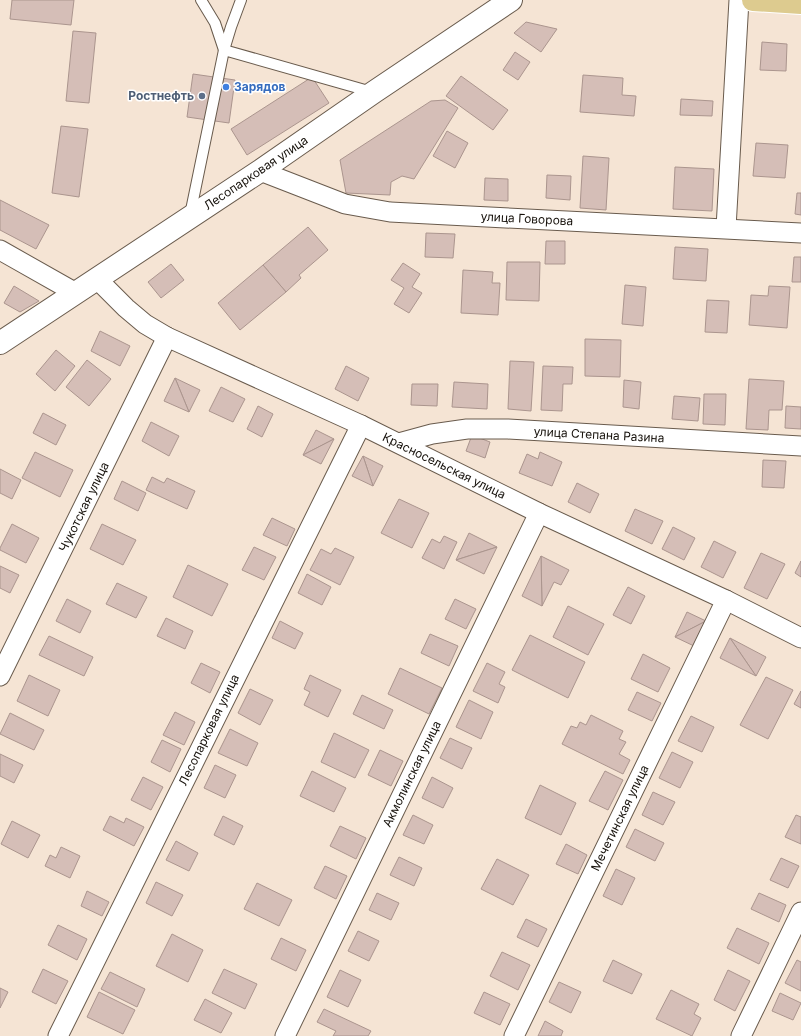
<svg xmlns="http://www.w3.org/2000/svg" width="801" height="1036" font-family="Inter,sans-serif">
<rect width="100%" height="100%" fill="#f5e4d4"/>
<!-- building -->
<g fill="#d5beb7" stroke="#ab958e">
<polygon points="12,0 74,0 71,25 10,19"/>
<polygon points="526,22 557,29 541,52 514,33"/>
<polygon points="73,31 96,33 89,103 66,101"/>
<polygon points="762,42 787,44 786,71 760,70"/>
<polygon points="515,52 530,62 518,80 503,70"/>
<polygon points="193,74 235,80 229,123 187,117"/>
<polygon points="583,75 623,78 622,95 636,96 634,116 580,112"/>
<polygon points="461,76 508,110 493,130 446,96"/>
<polygon points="312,77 329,103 247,155 231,129"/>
<polygon points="681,99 713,101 712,116 680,115"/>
<polygon points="445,100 458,108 414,179 402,176 391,182 390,195 346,193 340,160 431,101"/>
<polygon points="61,126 88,129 79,197 52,193"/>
<polygon points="447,131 468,143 455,168 433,156"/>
<polygon points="756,143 788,145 785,178 753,176"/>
<polygon points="583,156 609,158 606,210 580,208"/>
<polygon points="675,167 714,169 712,211 673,209"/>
<polygon points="547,175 571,176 570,200 546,198"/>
<polygon points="485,178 508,179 508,201 484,200"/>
<polygon points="797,193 801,193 801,215 795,214"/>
<polygon points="0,200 49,225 36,249 0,230"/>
<polygon points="308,227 328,250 299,275 301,278 286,292 263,265"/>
<polygon points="426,233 455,234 453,258 425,257"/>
<polygon points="546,241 565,241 565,264 545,264"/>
<polygon points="675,247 708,249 706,281 673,279"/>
<polygon points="794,257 801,257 801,282 792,282"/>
<polygon points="507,262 540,262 539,301 506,300"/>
<polygon points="403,263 420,274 412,287 422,293 409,313 394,304 404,288 391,280"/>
<polygon points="171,264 184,280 161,298 148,282"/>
<polygon points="263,265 286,292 240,330 218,303"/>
<polygon points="463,270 493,272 492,283 500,283 498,315 461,313"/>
<polygon points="625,285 646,287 643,326 622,324"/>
<polygon points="14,286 39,301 20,312 4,303"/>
<polygon points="769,286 790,287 787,328 749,325 751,295 768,296"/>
<polygon points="707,300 729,301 727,333 705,332"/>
<polygon points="100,331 130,346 120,366 91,351"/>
<polygon points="585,339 621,340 620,377 585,376"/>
<polygon points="56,350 75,366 55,391 36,374"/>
<polygon points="87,360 111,379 89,406 66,387"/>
<polygon points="510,361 534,362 531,411 508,409"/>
<polygon points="346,366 369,378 358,401 335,389"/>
<polygon points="543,366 573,367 572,384 563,384 562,411 541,410"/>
<polygon points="175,378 200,390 189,412"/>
<polygon points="175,378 189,412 164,401"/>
<polygon points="749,379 784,381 782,410 769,410 768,430 746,429"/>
<polygon points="624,380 641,382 639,409 623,407"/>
<polygon points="454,382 488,384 487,409 452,407"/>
<polygon points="412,384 438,384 437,406 411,405"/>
<polygon points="221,387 245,399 233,422 209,411"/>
<polygon points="704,394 726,394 725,425 703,424"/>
<polygon points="674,396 700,398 698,421 672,419"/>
<polygon points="258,406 273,414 262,437 247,429"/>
<polygon points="786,406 801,407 801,429 785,428"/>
<polygon points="43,413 66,425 56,445 33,433"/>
<polygon points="151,422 179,436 169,456 142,441"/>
<polygon points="316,430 334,439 303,455"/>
<polygon points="472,435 490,442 485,458 466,451"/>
<polygon points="334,439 321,464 303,455"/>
<polygon points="35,452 73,470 60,497 22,478"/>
<polygon points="540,452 562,462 552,486 519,473 527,454 538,459"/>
<polygon points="363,456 383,466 373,486"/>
<polygon points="363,456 373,486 352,476"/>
<polygon points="763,460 786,461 784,488 762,487"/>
<polygon points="0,469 21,480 12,499 0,493"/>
<polygon points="152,477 164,483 167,478 195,491 187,509 146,490"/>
<polygon points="122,481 146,493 138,511 114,499"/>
<polygon points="577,483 599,494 590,513 568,502"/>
<polygon points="399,499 429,513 412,548 381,533"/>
<polygon points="635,509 663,521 652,544 625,531"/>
<polygon points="272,518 295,529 287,546 263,535"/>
<polygon points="12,524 39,538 26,563 0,550 0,548"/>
<polygon points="102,524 136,540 123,565 90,549"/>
<polygon points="673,527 695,538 684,560 662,549"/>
<polygon points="469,533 497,547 456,560"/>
<polygon points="444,536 457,542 444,569 422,558 432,539 440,543"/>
<polygon points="714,541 736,552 723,578 701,567"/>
<polygon points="254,547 276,557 264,580 242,570"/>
<polygon points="497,547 484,574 456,560"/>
<polygon points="335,548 354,557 340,585 310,570 321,549 331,554"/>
<polygon points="761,553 785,564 767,599 744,588"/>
<polygon points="541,556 569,570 561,585 554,582 542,606"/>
<polygon points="541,556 542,606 522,596"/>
<polygon points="801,561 801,577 795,573"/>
<polygon points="188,565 228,584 212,616 173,597"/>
<polygon points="0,566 19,575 10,593 0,588"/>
<polygon points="307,574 331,587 322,605 298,593"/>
<polygon points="117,583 147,597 136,618 106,604"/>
<polygon points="628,587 645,596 631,624 613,615"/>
<polygon points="67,599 91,611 80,633 56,621"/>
<polygon points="455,599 476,609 466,629 445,619"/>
<polygon points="568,606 604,624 588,655 553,637"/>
<polygon points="687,612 706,621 675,637"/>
<polygon points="166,618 193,631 185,649 157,636"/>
<polygon points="280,621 303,633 295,649 272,638"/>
<polygon points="706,621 694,646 675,637"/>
<polygon points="430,634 458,646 449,666 421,653"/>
<polygon points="530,635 585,662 568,698 512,670"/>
<polygon points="49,636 93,657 84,676 39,655"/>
<polygon points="730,638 766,657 756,676"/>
<polygon points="730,638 756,676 720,658"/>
<polygon points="643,654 670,668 658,692 631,679"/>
<polygon points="201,663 220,672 210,693 191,683"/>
<polygon points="487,663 505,672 499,684 505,687 498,703 473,691"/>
<polygon points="400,668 442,688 429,714 388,694"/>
<polygon points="29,675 60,690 48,716 17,701"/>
<polygon points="310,675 341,690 328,717 304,705 310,692 304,689"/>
<polygon points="766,677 793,690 768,739 740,725"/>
<polygon points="250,689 273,700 260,725 238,713"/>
<polygon points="801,691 801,708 794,704"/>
<polygon points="637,692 661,703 652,721 628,710"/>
<polygon points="362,695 393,710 384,729 353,714"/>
<polygon points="469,700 493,712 481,739 456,727"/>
<polygon points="175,712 195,722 184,745 163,735"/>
<polygon points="10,713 44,730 34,750 0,734"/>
<polygon points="591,715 623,731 619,739 626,742 619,754 630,760 623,774 562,744 571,726 577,728 580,722 586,725"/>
<polygon points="691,716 714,727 702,752 678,741"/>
<polygon points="230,729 258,743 247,766 218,753"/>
<polygon points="334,733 369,750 355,778 321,762"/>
<polygon points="450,738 472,748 462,769 440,758"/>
<polygon points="162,740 181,749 170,772 151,762"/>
<polygon points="380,750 403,761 391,786 368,775"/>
<polygon points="672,752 693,762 680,788 659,778"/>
<polygon points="0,754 23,765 14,783 0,776"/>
<polygon points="215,765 236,775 225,798 204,788"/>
<polygon points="312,771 346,788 334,812 300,796"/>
<polygon points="605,771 623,780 608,810 589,801"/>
<polygon points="143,777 163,787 151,810 131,800"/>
<polygon points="432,777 453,788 443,808 422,798"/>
<polygon points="540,785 576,803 561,835 525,818"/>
<polygon points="653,792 675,802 663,825 642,815"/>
<polygon points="413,815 433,825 424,844 403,835"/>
<polygon points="796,815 801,817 801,844 785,837"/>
<polygon points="110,816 124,823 126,818 144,827 134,846 103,830"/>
<polygon points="223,816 243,826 234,845 214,835"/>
<polygon points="12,821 40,835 28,858 1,844"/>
<polygon points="340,826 366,838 356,859 330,846"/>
<polygon points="635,829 664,843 655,861 626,847"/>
<polygon points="176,841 198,853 189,871 166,860"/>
<polygon points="566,844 587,855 578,874 556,864"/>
<polygon points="61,847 80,856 70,878 45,866 50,855 56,858"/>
<polygon points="399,857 422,868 414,886 390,875"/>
<polygon points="781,858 799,866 788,888 770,880"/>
<polygon points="497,859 529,875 513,905 481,889"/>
<polygon points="325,866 347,876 336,899 314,888"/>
<polygon points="616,869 635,878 622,905 603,896"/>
<polygon points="156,882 183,895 172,916 146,903"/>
<polygon points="257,883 292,900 279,926 244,909"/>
<polygon points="87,891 109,902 102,916 81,906"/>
<polygon points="377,893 399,903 391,920 369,910"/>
<polygon points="759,893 786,905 779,922 751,909"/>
<polygon points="526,919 547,929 538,947 517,937"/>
<polygon points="58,925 87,939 77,960 48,945"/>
<polygon points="737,928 769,943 759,964 727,948"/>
<polygon points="358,931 379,941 369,961 348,951"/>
<polygon points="172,934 203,950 188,982 156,966"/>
<polygon points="281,938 306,950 296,971 271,959"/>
<polygon points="502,952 530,965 518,990 490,976"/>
<polygon points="613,960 642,974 632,994 603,981"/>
<polygon points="797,960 801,962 801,991 785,983"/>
<polygon points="43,969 68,981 56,1004 32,992"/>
<polygon points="224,969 257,984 245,1009 212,993"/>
<polygon points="340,970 361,980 348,1007 327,997"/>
<polygon points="728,970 750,981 735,1011 714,1000"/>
<polygon points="110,972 145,989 137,1007 101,989"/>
<polygon points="559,982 581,992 571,1013 549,1002"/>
<polygon points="0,988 8,992 0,1008"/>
<polygon points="671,990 699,1004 694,1014 701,1018 692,1036 656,1019"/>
<polygon points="99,992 135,1010 123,1034 87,1017"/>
<polygon points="484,992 510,1004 500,1025 474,1013"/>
<polygon points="780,993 801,1003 793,1020 772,1011"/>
<polygon points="205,999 232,1013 221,1033 194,1020"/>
<polygon points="324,1009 371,1031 368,1036 333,1036 336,1031 317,1022"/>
<polygon points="545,1021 563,1031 561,1036 538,1036"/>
</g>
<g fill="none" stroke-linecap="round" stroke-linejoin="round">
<defs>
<g id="service">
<polyline points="201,0 215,23 224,50"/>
<polyline points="224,50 231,27 241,0"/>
<polyline points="190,215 224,50 372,92"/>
</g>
<g id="minor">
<polyline points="260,171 345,204 390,212 801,233"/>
<polyline points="726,228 739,0"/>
<polyline points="0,250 76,293"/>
<polyline points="97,279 126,308 145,324 167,337 361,425 539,513 726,600 801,638"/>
<polyline points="399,443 432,434 467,429 508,429 801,446"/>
<polyline points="0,676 167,337"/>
<polyline points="58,1036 361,425"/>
<polyline points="285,1036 539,513"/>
<polyline points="514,1036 726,600"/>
<polyline points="741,1036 801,912"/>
</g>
<polyline id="tertiary" points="0,343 260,171 374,92 511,0"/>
<polyline id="primary" points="753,0 801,3"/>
</defs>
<!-- service casing -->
<use href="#service" stroke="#695b4d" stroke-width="12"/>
<!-- minor casing -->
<use href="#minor" stroke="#695b4d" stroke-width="21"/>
<!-- tertiary casing -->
<use href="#tertiary" stroke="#695b4d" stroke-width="24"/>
<!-- primary casing -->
<use href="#primary" stroke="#fff" stroke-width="24"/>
<!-- service -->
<use href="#service" stroke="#fff" stroke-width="10"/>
<!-- minor -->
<use href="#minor" stroke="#fff" stroke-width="19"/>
<!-- tertiary -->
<use href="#tertiary" stroke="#fff" stroke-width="22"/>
<!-- primary -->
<use href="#primary" stroke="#ddcb8f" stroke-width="22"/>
</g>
<!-- markers -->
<circle fill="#3f7fe0" stroke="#fff" stroke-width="1.5" cx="226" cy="87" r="4"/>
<circle fill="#5c6f8a" stroke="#fff" stroke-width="1.5" cx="202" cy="96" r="4"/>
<g text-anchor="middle" stroke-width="3" stroke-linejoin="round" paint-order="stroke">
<!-- shop labels -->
<g font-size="12" font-weight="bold" fill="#366cbe" stroke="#fff" text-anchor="start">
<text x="234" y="91">Зарядов</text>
</g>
<!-- service labels -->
<g font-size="12" font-weight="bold" fill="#4e5e75" stroke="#fff" text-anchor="end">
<text x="194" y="100">Ростнефть</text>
</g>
<!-- street labels -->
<g font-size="12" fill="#16110b" stroke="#fff">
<text transform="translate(256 173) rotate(-34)" y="4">Лесопарковая улица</text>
<text transform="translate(527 219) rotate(3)" y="4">улица Говорова</text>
<text transform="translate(599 435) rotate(3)" y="4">улица Степана Разина</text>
<text transform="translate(444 466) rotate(26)" y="4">Красносельская улица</text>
<text transform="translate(84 507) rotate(-64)" y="4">Чукотская улица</text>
<text transform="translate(209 730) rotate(-64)" y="4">Лесопарковая улица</text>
<text transform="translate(412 774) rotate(-64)" y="4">Акмолинская улица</text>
<text transform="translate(620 818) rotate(-64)" y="4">Мечетинская улица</text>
</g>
</g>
</svg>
